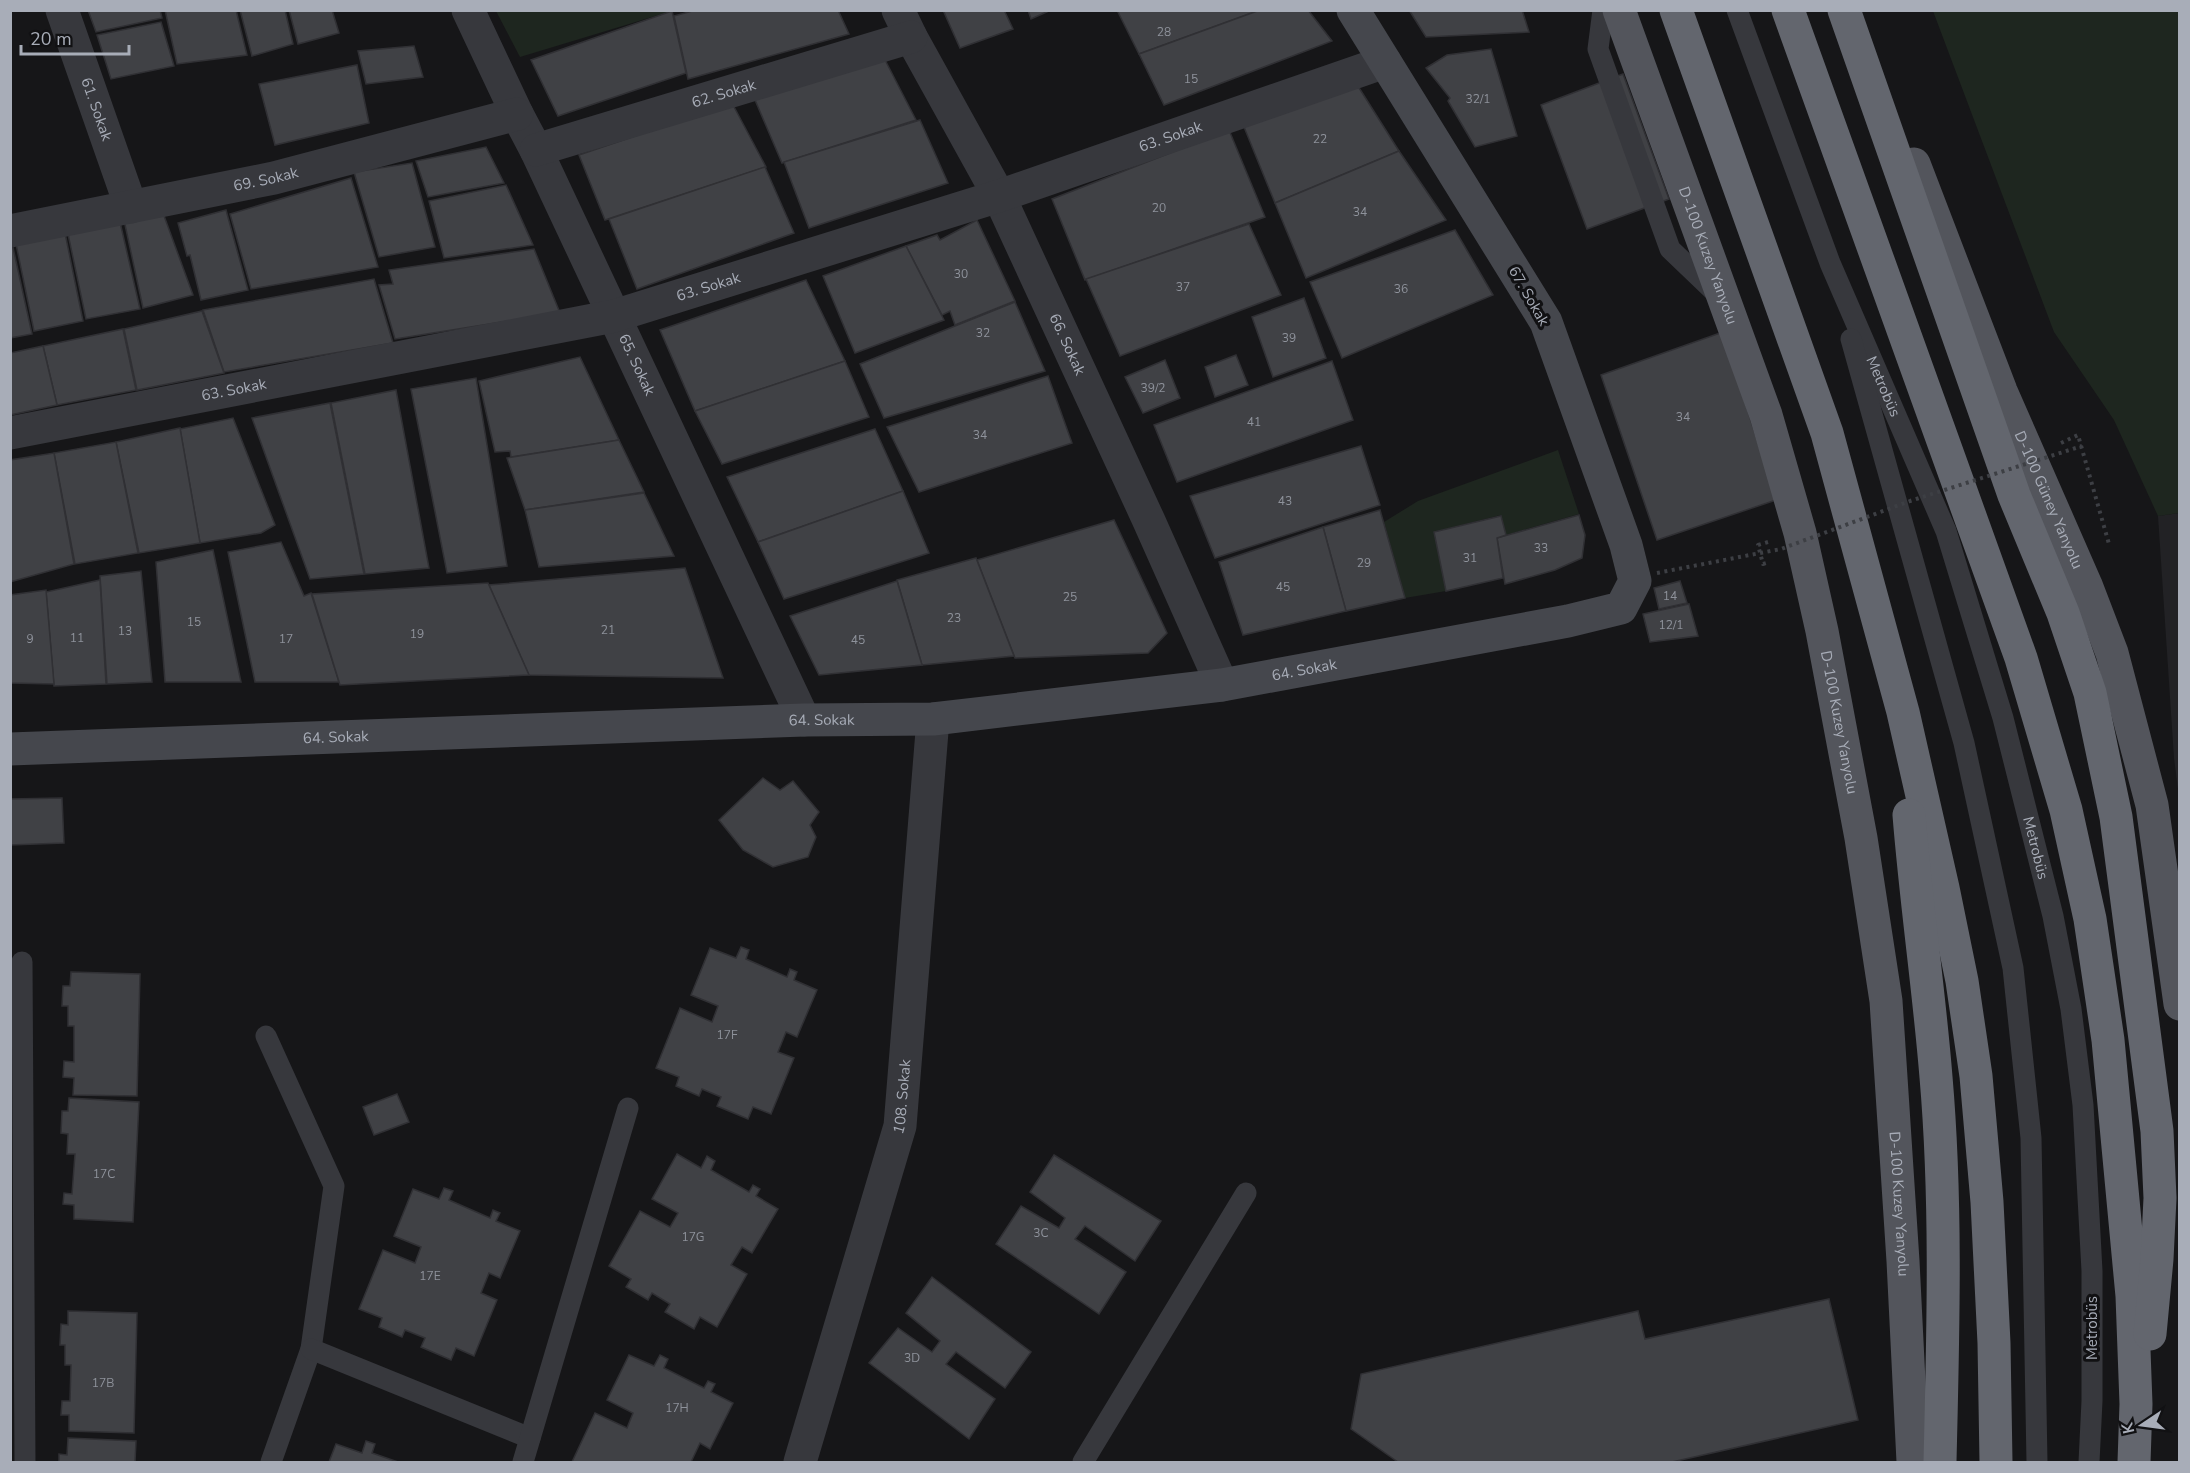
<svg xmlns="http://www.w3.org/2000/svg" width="2190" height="1473" font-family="'Nunito Sans',sans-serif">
<rect width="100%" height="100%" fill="#161618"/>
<!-- built -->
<polygon fill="#222225" points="2179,513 2179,797 2174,758 2158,516"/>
<!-- green -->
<g fill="#1e261f">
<polygon points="496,11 672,11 520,57"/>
<polygon points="1933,11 2179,11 2179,513 2158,516 2114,420 2054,332"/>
<polygon points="1558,450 1579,514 1506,535 1501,515 1434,532 1446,591 1405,598 1384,522 1418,501"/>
</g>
<!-- building -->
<g fill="#404145" stroke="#303034" stroke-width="1.5">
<polygon points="88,10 160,10 162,18 96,32"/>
<polygon points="165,10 236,10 247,55 177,64"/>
<polygon points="240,10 285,10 293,44 252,56"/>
<polygon points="289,10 332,10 339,33 298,44"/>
<polygon points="696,10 838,10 849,34 688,79 674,16"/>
<polygon points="943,10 1004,10 1013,29 960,48"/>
<polygon points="1028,10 1051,10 1031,19"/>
<polygon points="1117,10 1260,10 1139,54"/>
<polygon points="1260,10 1308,10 1332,41 1164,105 1139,54"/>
<polygon points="1409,10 1522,10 1529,32 1426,37"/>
<polygon points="672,11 686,73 558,116 531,60"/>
<polygon points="161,22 174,66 111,79 97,35"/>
<polygon points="414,46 423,77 366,84 358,51"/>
<polygon points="1491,49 1517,136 1475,147 1448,101 1450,98 1426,68 1447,55"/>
<polygon points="882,54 916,120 782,163 755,100"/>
<polygon points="357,65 369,123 275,145 259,84"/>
<polygon points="1623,74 1669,199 1587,229 1541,105"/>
<polygon points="1356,83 1399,151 1275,203 1244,127"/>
<polygon points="732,103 766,167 605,220 579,155"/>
<polygon points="920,120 948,183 809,228 784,162"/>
<polygon points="1229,130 1265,217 1085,280 1052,199"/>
<polygon points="486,147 504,183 428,197 416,161"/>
<polygon points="1399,151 1446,220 1306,278 1275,203"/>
<polygon points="412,163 435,247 379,257 354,172"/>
<polygon points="765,167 794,233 637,289 609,219"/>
<polygon points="351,178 378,267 251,289 230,214"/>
<polygon points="506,185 533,245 444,258 429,201"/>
<polygon points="226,210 248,290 201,300 190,255 187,256 178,223"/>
<polygon points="163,213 193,295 143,308 124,220"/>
<polygon points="977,220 1015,301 955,325 950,311 942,315 906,246 937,235 940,240"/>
<polygon points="120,222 140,309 86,319 68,234"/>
<polygon points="1249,224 1281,295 1120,356 1086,279"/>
<polygon points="1455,230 1493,295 1342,358 1310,282"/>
<polygon points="65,233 83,321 34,331 16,244"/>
<polygon points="10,243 12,243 32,334 10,338"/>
<polygon points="906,246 944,320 855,353 823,276"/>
<polygon points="534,249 560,313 395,339 379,285 393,284 389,270"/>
<polygon points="374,279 393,343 224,372 203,310"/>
<polygon points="806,280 845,361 695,411 660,330"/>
<polygon points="1304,298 1326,358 1273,377 1252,317"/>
<polygon points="1015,302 1045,371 884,418 860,364"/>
<polygon points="202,311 224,373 137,390 124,329"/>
<polygon points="123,329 136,390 57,405 43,346"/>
<polygon points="1723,332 1776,500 1657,540 1601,375"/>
<polygon points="43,346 57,405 10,415 10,353"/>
<polygon points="1236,355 1248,385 1215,397 1205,367"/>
<polygon points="580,357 619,440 511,457 510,451 495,452 479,381"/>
<polygon points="1165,360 1180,398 1143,413 1125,377"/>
<polygon points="845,361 869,417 722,464 695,411"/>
<polygon points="1332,361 1353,420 1177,482 1154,425"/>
<polygon points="1048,376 1072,443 919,492 887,427"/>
<polygon points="476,378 507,566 447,573 411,389"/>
<polygon points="396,390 429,568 365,574 331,403"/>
<polygon points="330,403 364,574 310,579 252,418"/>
<polygon points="233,418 275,525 261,533 200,543 180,429"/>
<polygon points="180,428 200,543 139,553 116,442"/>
<polygon points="875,429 903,491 758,542 727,477"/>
<polygon points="619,440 644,492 525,510 507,458"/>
<polygon points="116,442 138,553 75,564 54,453"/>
<polygon points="1361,446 1380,505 1215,558 1190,496"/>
<polygon points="54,453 74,564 10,582 10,460"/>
<polygon points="903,491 929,553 784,599 758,542"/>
<polygon points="644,493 674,556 539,567 525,510"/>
<polygon points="1380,510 1405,598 1346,611 1323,527"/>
<polygon points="1579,515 1585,535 1582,558 1555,570 1505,584 1497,538"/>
<polygon points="1501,516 1506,535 1497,538 1503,578 1446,591 1434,532"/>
<polygon points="1114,520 1167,633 1148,653 1015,658 977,560"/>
<polygon points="1323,527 1346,611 1243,635 1219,562"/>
<polygon points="281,542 304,596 311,593 339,682 255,682 228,552"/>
<polygon points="213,550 241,682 165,682 156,562"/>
<polygon points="976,558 1014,656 922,665 897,580"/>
<polygon points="685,568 723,678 529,675 489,585"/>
<polygon points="141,571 152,682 107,684 100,576"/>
<polygon points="100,580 106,684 54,686 46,592"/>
<polygon points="897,581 922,665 819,675 790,616"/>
<polygon points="1680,581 1687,603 1659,609 1654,588"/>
<polygon points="488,583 529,675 340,685 312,594"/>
<polygon points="46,590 54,684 10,683 10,595"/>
<polygon points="1689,604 1698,636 1650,642 1643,614"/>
<polygon points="763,778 780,790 793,781 819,812 810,825 816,837 808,857 773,867 743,850 719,820"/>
<polygon points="62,798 64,843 10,845 10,799"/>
<polygon points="741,947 749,950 746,959 787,977 790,969 797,972 794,980 817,990 797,1037 786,1032 778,1052 794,1058 771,1114 753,1107 748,1119 717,1106 721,1097 702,1089 699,1096 676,1086 679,1077 656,1068 680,1008 712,1022 718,1006 691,995 710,948 736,958"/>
<polygon points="71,972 140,974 137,1096 73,1095 74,1078 63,1077 64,1061 74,1062 74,1026 68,1026 68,1006 62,1006 63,986 70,986"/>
<polygon points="397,1094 409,1122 374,1135 363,1107"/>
<polygon points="69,1098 139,1102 133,1222 74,1219 74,1205 63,1204 64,1193 72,1194 75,1154 67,1154 68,1134 61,1133 62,1111 68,1111"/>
<polygon points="677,1154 701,1168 707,1156 715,1161 711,1170 749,1192 753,1185 760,1189 756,1196 778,1209 752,1253 742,1247 731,1265 747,1274 717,1327 700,1317 694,1329 665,1312 670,1304 652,1293 648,1300 626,1287 631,1279 609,1266 640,1211 670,1227 678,1213 652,1199"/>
<polygon points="1054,1155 1161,1221 1135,1261 1085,1226 1075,1239 1126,1272 1099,1314 996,1244 1021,1206 1059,1228 1065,1218 1030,1192"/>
<polygon points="444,1188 453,1191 449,1200 490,1218 493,1210 500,1213 496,1221 520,1231 500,1278 489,1273 481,1293 497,1300 474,1356 456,1348 451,1360 421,1347 425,1338 405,1330 402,1337 379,1327 382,1318 359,1309 383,1250 415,1263 421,1247 394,1236 413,1189 439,1199"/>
<polygon points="932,1277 1031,1352 1005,1388 956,1352 946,1364 995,1399 969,1439 869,1363 898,1328 932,1352 940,1341 906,1313"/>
<polygon points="1829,1299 1858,1420 1672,1462 1398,1462 1351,1429 1361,1374 1638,1311 1645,1339"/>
<polygon points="68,1311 137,1313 134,1433 69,1431 69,1415 61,1415 62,1401 70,1401 71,1365 65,1365 65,1345 60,1345 61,1324 68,1325"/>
<polygon points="629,1355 654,1366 660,1355 668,1359 664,1368 704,1388 708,1381 715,1384 711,1392 733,1403 710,1449 700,1443 691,1462 572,1462 595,1413 627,1428 633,1413 607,1400"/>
<polygon points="68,1438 136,1441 135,1462 59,1462 59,1454 67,1455"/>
<polygon points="366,1441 375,1444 372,1453 398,1462 329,1462 336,1444 362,1453"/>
</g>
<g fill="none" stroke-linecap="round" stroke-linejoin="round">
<!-- path -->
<g stroke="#3d3f44" stroke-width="4" stroke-dasharray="3 4.5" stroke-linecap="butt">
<polyline points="2061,443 2078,435 2109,544"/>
<polyline points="1768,542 1758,545 1763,564 1770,562"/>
</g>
<!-- lane -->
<g stroke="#37383d" stroke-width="21">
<polyline points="1603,10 1598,49 1670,249 1718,295"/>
<path id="s1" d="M1737,10L1830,263L1946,531L2003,718L2053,916L2071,1009L2083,1105L2092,1271V1401L2089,1462"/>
<polyline points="1851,339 1964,743 2013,968 2031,1138 2037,1462"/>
<polyline points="22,962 25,1462"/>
<polyline points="266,1036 334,1186 311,1349 271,1462"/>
<polyline points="311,1349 530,1438"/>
<polyline points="523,1462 628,1108"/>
<polyline points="1083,1462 1246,1193"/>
</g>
<!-- street -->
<g stroke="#37383d" stroke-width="33">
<path id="s2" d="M62,10L131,207"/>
<path id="s3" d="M468,10L517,114L536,150L804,720"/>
<path id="s4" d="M898,10L911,37L999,196L1149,521L1222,685"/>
<path id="s5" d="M536,150L911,37"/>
<path id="s6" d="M10,231L274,178L517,114"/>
<path id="s7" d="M10,433L614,316L999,196L1385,62"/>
<path id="s8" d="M800,1462L900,1126L933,719"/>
</g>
<!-- secondary -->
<path stroke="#45474d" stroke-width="33" id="s9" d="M10,749L804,720L933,719L1222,685L1568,621L1621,608L1635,581L1626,545L1546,322L1353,10"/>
<!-- primary -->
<g stroke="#53555c" stroke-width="33">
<path id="s10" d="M1619,10L1766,415L1800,533L1822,631L1861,838L1886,1001L1903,1261L1913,1462"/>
<path id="s11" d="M1914,164L2001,391L2086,585L2112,653L2152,805L2180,1004"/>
</g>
<!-- highway -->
<g stroke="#63666e" stroke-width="33">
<polyline points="1676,10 1827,433 1903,712 1943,888 1962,981 1976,1076 1987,1202 1994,1343 1996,1462"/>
<polyline points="1788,10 2021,658 2066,810 2090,919 2108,1040 2132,1296 2136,1404 2134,1462"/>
<polyline points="1844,10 2014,495 2063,613 2090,693 2116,817 2157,1131 2160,1198 2157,1259 2150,1334"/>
<path d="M1909,815C1916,903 1929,990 1936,1077C1947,1204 1943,1336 1940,1462"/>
</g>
<!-- path-bridge -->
<polyline stroke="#3d3f44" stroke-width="4" stroke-dasharray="3 4.5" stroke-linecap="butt" points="1657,573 1781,549 1910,501 2082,446"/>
</g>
<g text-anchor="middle" stroke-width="6" stroke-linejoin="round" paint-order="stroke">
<!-- number labels -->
<g font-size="12" fill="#8e929b">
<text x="1164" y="36">28</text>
<text x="1191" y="83">15</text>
<text x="1478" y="103">32/1</text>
<text x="1320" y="143">22</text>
<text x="1159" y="212">20</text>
<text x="1360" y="216">34</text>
<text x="961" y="278">30</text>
<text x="1183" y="291">37</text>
<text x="1401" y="293">36</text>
<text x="983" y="337">32</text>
<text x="1289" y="342">39</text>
<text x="1153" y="392">39/2</text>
<text x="1683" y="421">34</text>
<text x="1254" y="426">41</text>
<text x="980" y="439">34</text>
<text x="1285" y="505">43</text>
<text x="1541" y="552">33</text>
<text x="1470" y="562">31</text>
<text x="1364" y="567">29</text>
<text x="1283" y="591">45</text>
<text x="1670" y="600">14</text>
<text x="1070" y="601">25</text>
<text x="954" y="622">23</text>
<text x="194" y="626">15</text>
<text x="1671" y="629">12/1</text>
<text x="608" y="634">21</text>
<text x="125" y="635">13</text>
<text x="417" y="638">19</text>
<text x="77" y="642">11</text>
<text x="30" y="643">9</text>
<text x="286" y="643">17</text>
<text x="858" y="644">45</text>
<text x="727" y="1039">17F</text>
<text x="104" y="1178">17C</text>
<text x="1041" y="1237">3C</text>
<text x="693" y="1241">17G</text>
<text x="430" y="1280">17E</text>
<text x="912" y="1362">3D</text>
<text x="103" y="1387">17B</text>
<text x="677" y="1412">17H</text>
</g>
<!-- street labels -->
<g font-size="15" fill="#a8adb8" stroke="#111113">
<text dy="5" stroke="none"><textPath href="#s5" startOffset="196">62. Sokak</textPath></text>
<text dy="5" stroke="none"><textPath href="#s2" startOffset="105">61. Sokak</textPath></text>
<text dy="5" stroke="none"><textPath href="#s7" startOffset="1200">63. Sokak</textPath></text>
<text dy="5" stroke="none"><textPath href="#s6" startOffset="261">69. Sokak</textPath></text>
<text dy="5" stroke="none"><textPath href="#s10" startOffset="261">D-100 Kuzey Yanyolu</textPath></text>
<text dy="5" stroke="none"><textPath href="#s7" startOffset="714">63. Sokak</textPath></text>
<text transform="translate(1529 296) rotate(60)" y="5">67. Sokak</text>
<text dy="5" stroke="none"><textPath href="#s4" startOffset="375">66. Sokak</textPath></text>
<text dy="5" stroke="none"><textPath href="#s3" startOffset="393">65. Sokak</textPath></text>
<text dy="5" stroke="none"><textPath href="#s1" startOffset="404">Metrobüs</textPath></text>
<text dy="5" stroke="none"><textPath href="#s7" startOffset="228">63. Sokak</textPath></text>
<text dy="5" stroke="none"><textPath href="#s11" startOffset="362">D-100 Güney Yanyolu</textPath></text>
<text dy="5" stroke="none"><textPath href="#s9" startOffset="1298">64. Sokak</textPath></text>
<text dy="5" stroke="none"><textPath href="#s9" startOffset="812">64. Sokak</textPath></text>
<text dy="5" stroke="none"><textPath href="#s10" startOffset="747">D-100 Kuzey Yanyolu</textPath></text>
<text dy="5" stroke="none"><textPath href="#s9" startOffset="326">64. Sokak</textPath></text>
<text dy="5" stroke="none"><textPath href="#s1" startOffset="891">Metrobüs</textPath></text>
<text dy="5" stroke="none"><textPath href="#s8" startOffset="380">108. Sokak</textPath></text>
<text dy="5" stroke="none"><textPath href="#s10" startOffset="1233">D-100 Kuzey Yanyolu</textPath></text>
<text transform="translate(2092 1328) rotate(-90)" y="5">Metrobüs</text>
</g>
</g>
<!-- border -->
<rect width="2190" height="1473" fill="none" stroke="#a8adb8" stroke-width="24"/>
<!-- north arrow -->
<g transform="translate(2142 1425) rotate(257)" stroke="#111113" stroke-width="4.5" paint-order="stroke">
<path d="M0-4.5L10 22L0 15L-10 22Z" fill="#a8adb8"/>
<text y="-9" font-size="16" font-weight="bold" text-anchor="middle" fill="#a8adb8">K</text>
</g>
<!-- scale -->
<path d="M21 45v9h108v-9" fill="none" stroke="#a8adb8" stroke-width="3"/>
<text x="30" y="45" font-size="18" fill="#a8adb8" stroke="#111113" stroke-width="4.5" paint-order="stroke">20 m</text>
</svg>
